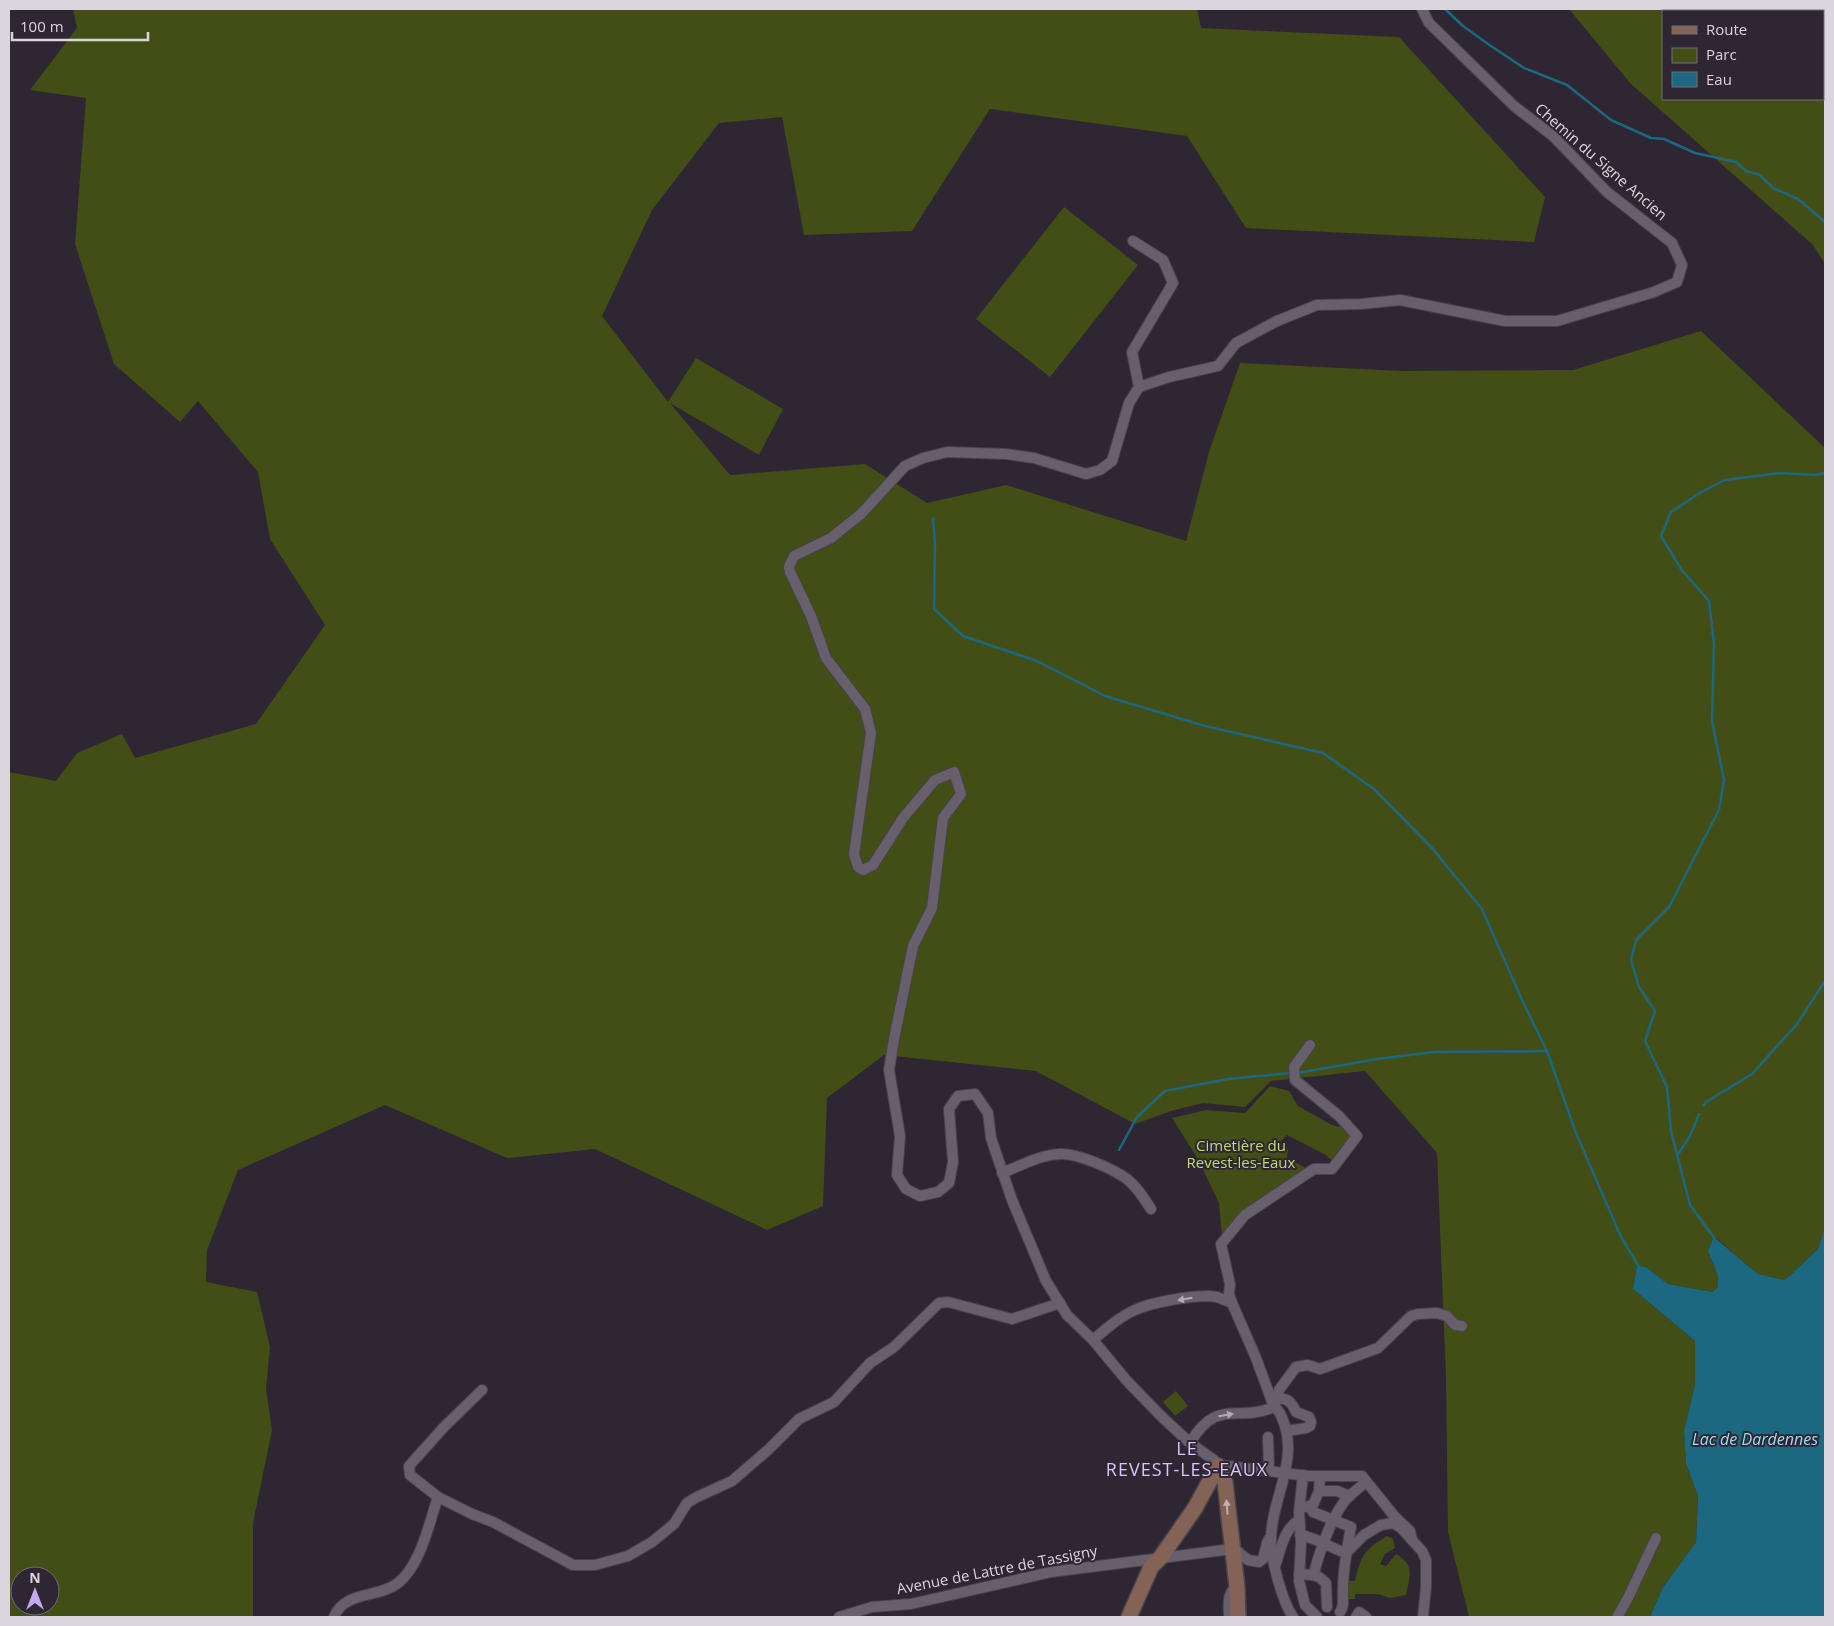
<svg xmlns="http://www.w3.org/2000/svg" width="1834" height="1626" font-family="'Open Sans',sans-serif">
<rect width="100%" height="100%" fill="#2e2632"/>
<!-- green -->
<g fill="#424e16" fill-rule="evenodd">
<path d="M73,9H1197L1201,28L1399,37L1545,197L1534,242L1246,228L1187,136L990,109L912,231L804,235L782,117L719,123L652,210L602,316L668,402L696,358L783,409L759,455L670,403L730,475L865,464L927,503L1006,485L1186,541L1209,452L1240,363L1402,371L1573,370L1701,331L1825,448V1227L1818,1249L1785,1280L1758,1274L1715,1237L1708,1251L1718,1276V1287L1712,1292L1668,1284L1646,1267L1637,1265L1633,1289L1695,1341V1384L1684,1431L1686,1464L1698,1496L1696,1542L1662,1589L1650,1617H1469L1448,1532L1446,1378L1437,1153L1365,1071L1271,1081L1245,1107L1203,1103L1171,1111L1135,1124L1036,1071L884,1055L827,1098L823,1206L767,1230L595,1149L507,1158L385,1105L238,1170L207,1250L206,1282L257,1292L270,1347L266,1389L272,1430L253,1523V1616L9,1617V772L56,781L77,753L122,734L135,758L256,724L325,625L270,539L258,472L198,401L180,422L114,364L75,244L86,98L30,90L77,28ZM20,1576H50V1606H20Z"/>
<path d="M1569,9H1825V264L1813,245L1631,84ZM1823,11V99H1663V11Z"/>
<polygon points="1064,207 1138,265 1050,377 976,319"/>
<polygon points="1270,1086 1289,1091 1298,1106 1332,1125 1345,1128 1352,1136 1334,1163 1326,1155 1287,1135 1280,1142 1288,1150 1287,1158 1307,1169 1222,1237 1219,1203 1198,1159 1172,1118 1206,1110 1245,1113"/>
<polygon points="1176,1391 1188,1406 1175,1416 1163,1402"/>
<path d="M1387,1536L1393,1539L1395,1548L1385,1554L1380,1564L1386,1566L1396,1554C1415,1565 1410,1576 1406,1595L1390,1598L1378,1594H1355V1599H1345V1581H1355C1361,1555 1364,1550 1387,1536Z"/>
</g>
<!-- water -->
<polygon fill="#1c6881" points="1825,1227 1825,1617 1650,1617 1662,1589 1696,1542 1698,1496 1686,1464 1684,1431 1695,1384 1695,1341 1633,1289 1637,1265 1646,1267 1668,1284 1712,1292 1718,1287 1718,1276 1708,1251 1714,1237 1758,1274 1785,1280 1818,1249"/>
<g fill="none" stroke-linecap="round" stroke-linejoin="round">
<!-- stream -->
<g stroke="#1c6881" stroke-width="2.5">
<polyline points="1445,9 1463,26 1488,44 1524,68 1567,85 1611,120 1651,138 1664,139 1695,153 1736,162 1746,171 1760,175 1773,188 1798,199 1825,222"/>
<polyline points="933,518 935,543 934,609 963,636 1037,661 1105,696 1205,726 1323,753 1374,789 1432,848 1482,909 1522,1000 1547,1051 1576,1133 1621,1237 1639,1267"/>
<polyline points="1297,1073 1377,1059 1435,1052 1547,1051"/>
<polyline points="1704,1105 1706,1102 1752,1074 1797,1024 1825,981"/>
<polyline points="1119,1150 1137,1117 1165,1091 1228,1079 1291,1073"/>
<polyline points="1677,1156 1690,1136 1699,1114"/>
<polyline points="1715,1239 1690,1205 1671,1131 1667,1087 1645,1041 1655,1011 1639,987 1631,960 1636,940 1669,907 1719,810 1724,780 1712,721 1714,644 1709,601 1681,569 1661,536 1671,512 1703,491 1725,480 1780,473 1815,475 1825,473"/>
</g>
<defs>
<g id="street">
<polyline points="1133,241 1163,260 1173,283 1132,352 1139,387 1129,403 1112,461 1100,470 1086,474 1034,458 1006,454 947,452 923,458 905,466 861,514 831,538 794,556 789,567 790,572 811,616 826,658 865,709 871,733 854,854 858,867 863,870 873,865 903,818 935,780 954,772 961,794 943,818 932,908 913,946 894,1039 889,1070 900,1136 897,1175 906,1189 920,1196 938,1192 949,1183 953,1162 949,1109 958,1096 975,1094 988,1113 991,1138 1012,1200 1046,1281 1067,1315 1093,1340 1127,1381 1161,1416 1190,1443 1214,1460 1218,1466 1228,1466 1308,1476 1362,1476 1395,1517 1410,1531 1412,1540"/>
<polyline points="1139,387 1169,377 1218,366 1236,343 1277,321 1317,305 1361,304 1400,300 1505,321 1557,321 1654,292 1677,282 1682,265 1672,243 1607,192 1553,136 1514,106 1429,23 1422,9"/>
<path d="M1002,1173C1020,1166 1039,1155 1060,1154C1078,1153 1113,1169 1127,1179C1137,1187 1144,1198 1151,1209"/>
<path d="M1093,1340C1106,1329 1119,1317 1135,1310C1152,1302 1189,1296 1209,1296L1217,1297L1232,1303"/>
<polyline points="482,1390 444,1427 409,1466 410,1475 438,1497 472,1514 493,1522 573,1565 595,1565 628,1556 652,1542 674,1524 687,1503 697,1497 732,1481 769,1449 799,1419 834,1402 870,1363 894,1347 939,1303 948,1302 1012,1319 1060,1303"/>
<path d="M1275,1400C1286,1396 1292,1402 1296,1412L1309,1417L1311,1422L1310,1426L1306,1428L1287,1431"/>
<polyline points="1274,1406 1279,1390 1296,1367 1308,1365 1320,1369 1378,1348 1411,1316 1418,1314 1437,1313 1447,1316 1455,1325 1462,1326"/>
<polyline points="1268,1437 1269,1471"/>
<path d="M1190,1443C1217,1397 1237,1423 1274,1407"/>
<polyline points="1303,1475 1299,1512 1301,1542 1299,1581 1305,1605 1317,1617"/>
<polyline points="1319,1491 1337,1491 1350,1496"/>
<path d="M1310,1506L1313,1512L1351,1527C1347,1548 1343,1568 1343,1590C1342,1597 1345,1606 1340,1612"/>
<polyline points="1305,1507 1313,1505 1319,1491 1320,1476"/>
<path d="M1300,1535C1318,1538 1330,1548 1346,1553L1364,1535L1381,1525L1393,1523L1401,1528L1422,1551L1426,1560V1587L1423,1617"/>
<polyline points="1232,1547 1248,1560 1259,1562 1263,1559 1267,1543 1269,1539"/>
<path d="M1275,1566C1281,1550 1283,1530 1299,1520"/>
<path d="M1299,1574L1312,1575L1314,1573C1320,1550 1332,1515 1348,1497C1354,1492 1360,1487 1366,1482"/>
<polyline points="1312,1575 1319,1577 1326,1583 1327,1607"/>
<path d="M334,1617C345,1590 378,1599 398,1583C421,1565 429,1523 438,1497"/>
<polyline points="839,1617 872,1607 911,1604 1051,1572 1232,1549"/>
<path d="M1229,1617C1229,1606 1226,1593 1237,1587"/>
<path d="M1293,1617C1282,1601 1271,1560 1271,1540C1271,1500 1298,1463 1284,1423C1281,1415 1280,1411 1274,1407L1256,1358L1232,1303L1229,1294L1230,1284L1221,1244L1245,1215L1314,1169H1332L1357,1136L1339,1116L1295,1080L1294,1067L1310,1045"/>
<polyline points="1356,1617 1359,1612 1366,1617"/>
<polyline points="1617,1617 1628,1598 1656,1538"/>
</g>
<g id="secondary">
<polyline points="1218,1466 1225,1482 1237,1587 1238,1617"/>
<polyline points="1129,1617 1151,1567 1161,1557 1195,1508 1218,1466"/>
</g>
</defs>
<!-- street casing -->
<use href="#street" stroke="#49424d" stroke-width="12"/>
<!-- secondary casing -->
<use href="#secondary" stroke="#49424d" stroke-width="18"/>
<!-- street -->
<use href="#street" stroke="#685f6d" stroke-width="10"/>
<!-- secondary -->
<use href="#secondary" stroke="#846256" stroke-width="15"/>
</g>
<!-- one-way arrows -->
<defs><path id="oneway-solid" d="M-6-.8H1V-3.2L6.5 0L1 3.2V.8H-6Z" transform="scale(1.25)"/></defs>
<g fill="#b3acb6">
<use href="#oneway-solid" transform="translate(1185 1299) rotate(170)"/>
<use href="#oneway-solid" transform="translate(1226 1415) rotate(-9)"/>
</g>
<use fill="#c1b2b4" href="#oneway-solid" transform="translate(1227 1507) rotate(-95)"/>
<g text-anchor="middle" stroke-width="4" stroke-linejoin="round" paint-order="stroke">
<!-- street labels -->
<g font-size="15" fill="#dbd5dd" stroke="#2e2632">
<text transform="translate(1601 162) rotate(41)" y="5">Chemin du Signe Ancien</text>
<text transform="translate(997 1570) rotate(-11)" y="5">Avenue de Lattre de Tassigny</text>
</g>
<!-- park labels -->
<g font-size="15" fill="#c3da73" stroke="#2e2632">
<text x="1241" y="1151">Cimetière du<tspan x="1241" dy="17">Revest-les-Eaux</tspan></text>
</g>
<!-- water labels -->
<g font-size="16" font-style="italic" fill="#98ddf8" stroke="#2e2632">
<text x="1755" y="1445">Lac de Dardennes</text>
</g>
<!-- quarter labels -->
<g font-size="18" letter-spacing="1" fill="#d8c3fb" stroke="#2e2632">
<text x="1187" y="1455">LE<tspan x="1187" dy="21">REVEST-LES-EAUX</tspan></text>
</g>
</g>
<!-- border -->
<rect width="1834" height="1626" fill="none" stroke="#dbd5dd" stroke-width="20"/>
<!-- legend -->
<rect x="1662" y="10" width="162" height="90" fill="#2e2632" stroke="#736c76"/>
<rect x="1672" y="26" width="25" height="8" fill="#846256" stroke="#736c76"/>
<text x="1706" y="35" font-size="15" fill="#dbd5dd">Route</text>
<rect x="1672" y="48" width="25" height="15" fill="#424e16" stroke="#736c76"/>
<text x="1706" y="60" font-size="15" fill="#dbd5dd">Parc</text>
<rect x="1672" y="72" width="25" height="15" fill="#1c6881" stroke="#736c76"/>
<text x="1706" y="85" font-size="15" fill="#dbd5dd">Eau</text>
<!-- north arrow -->
<g transform="translate(35 1591)"><circle r="24" fill="#2e2632" stroke="#736c76"/>
<path d="M0-4L9 19L0 12L-9 19Z" fill="#c4a7f1"/>
<text y="-8" font-size="14" font-weight="bold" text-anchor="middle" fill="#dbd5dd">N</text>
</g>
<!-- scale -->
<path d="M12 32v8h136v-8" fill="none" stroke="#dbd5dd" stroke-width="2.5"/>
<text x="20" y="32" font-size="15" fill="#dbd5dd" stroke="#2e2632" stroke-width="4" paint-order="stroke">100 m</text>
</svg>
